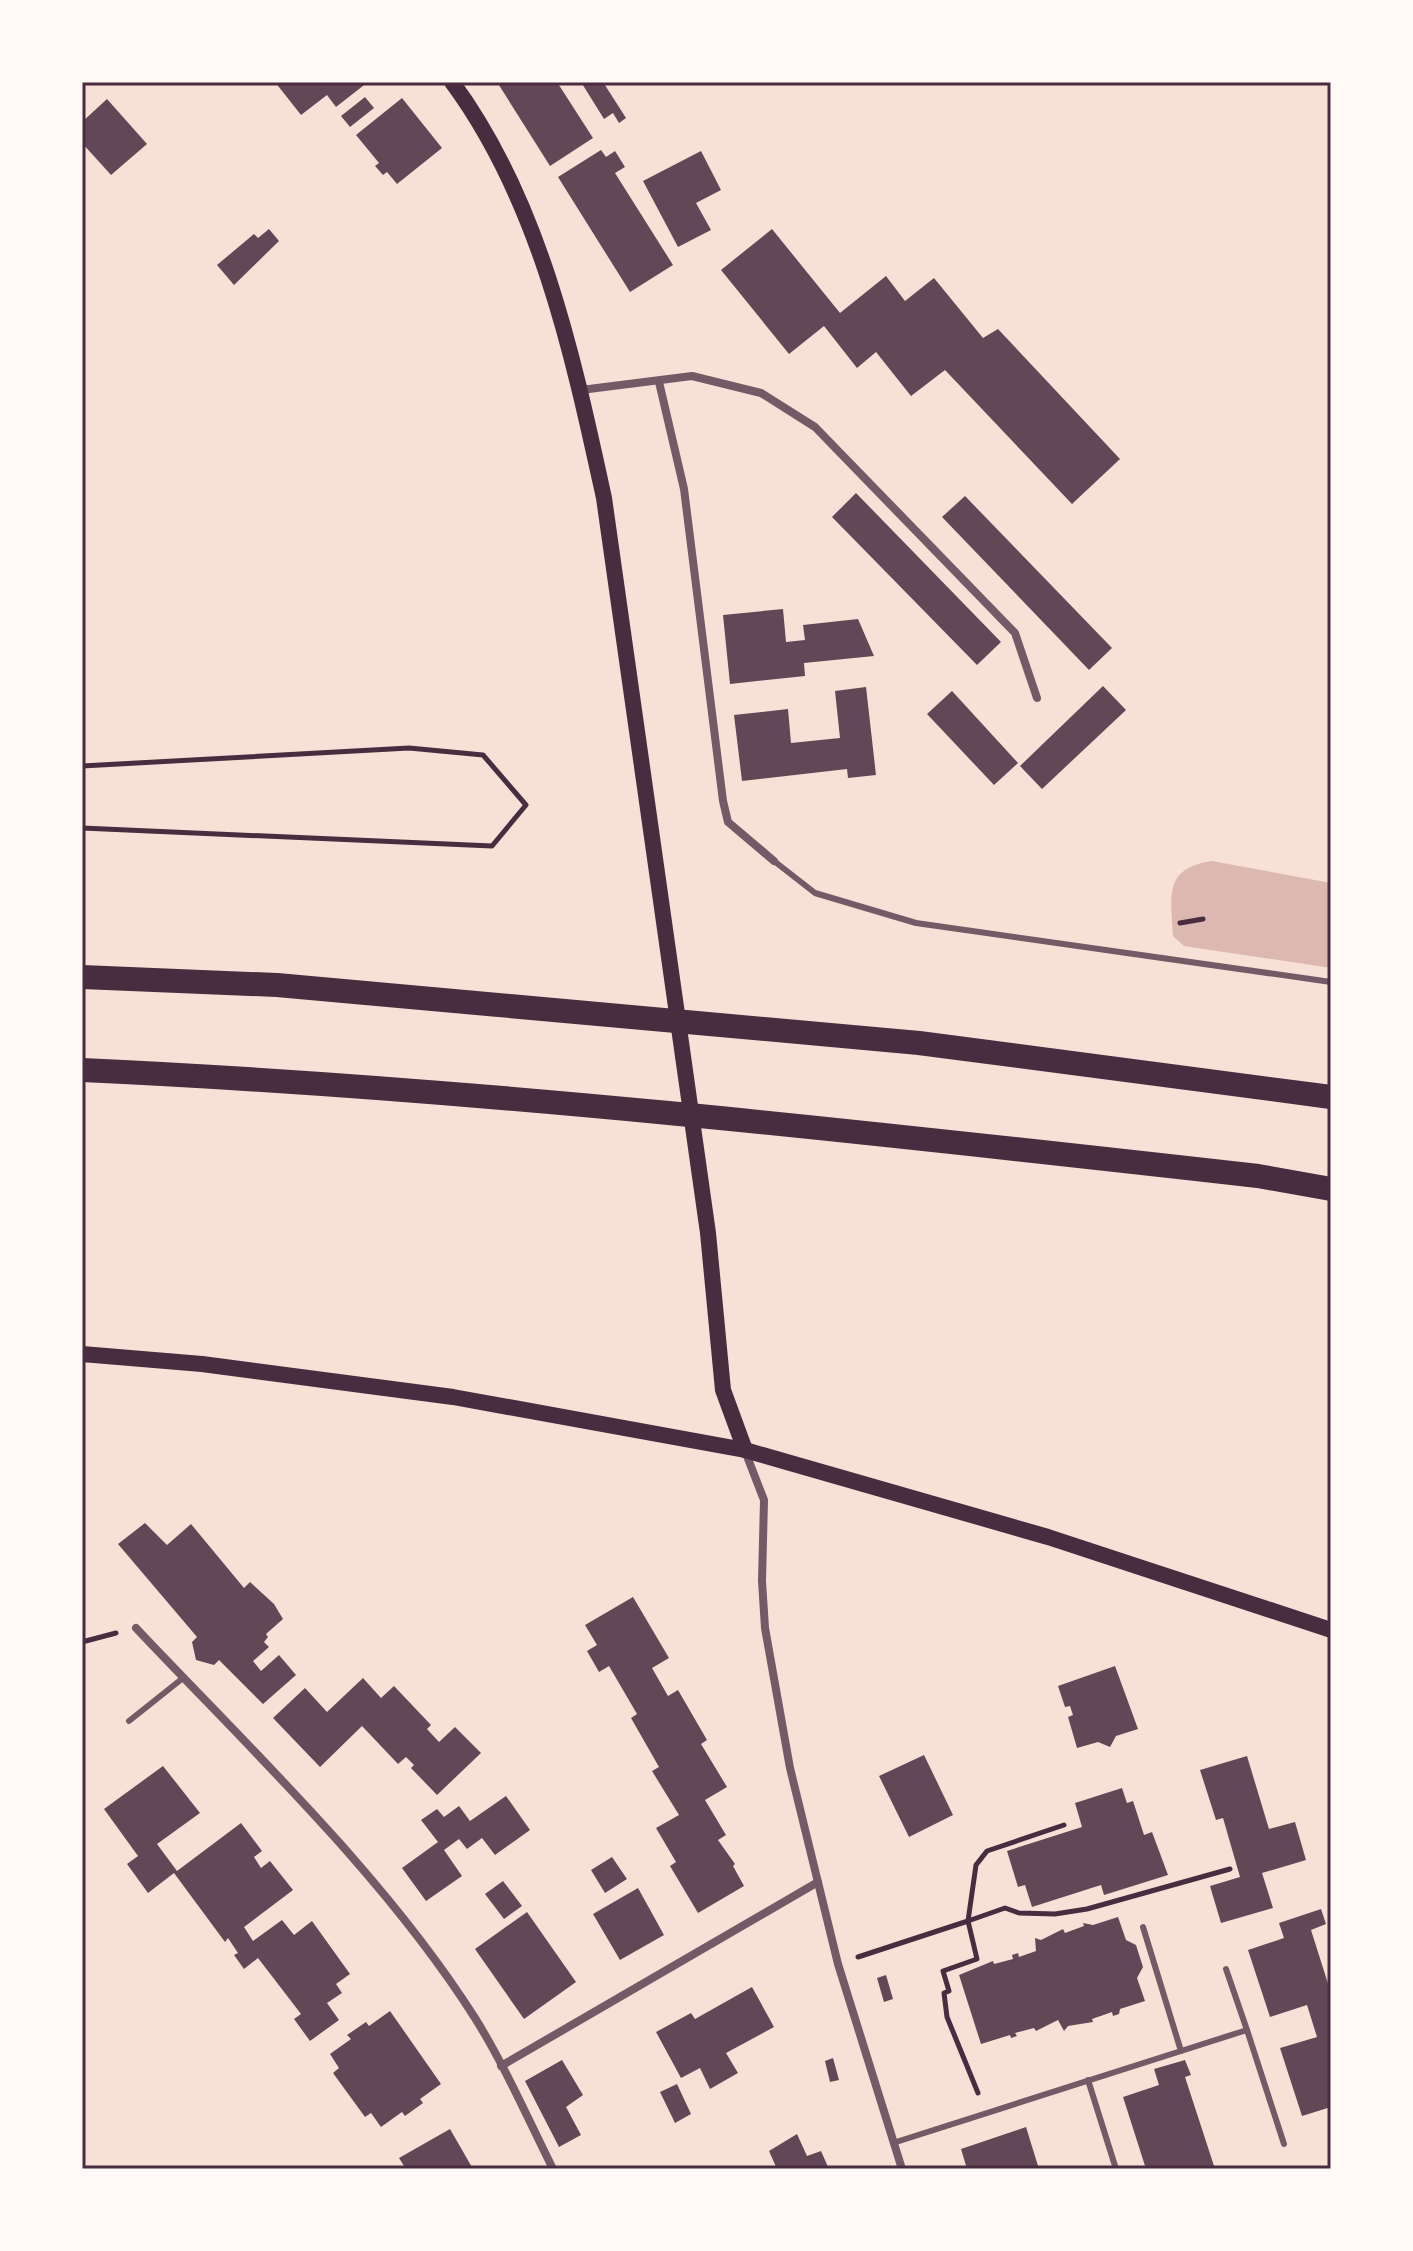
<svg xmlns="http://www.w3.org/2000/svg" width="1413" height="2251" font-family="Helvetica,sans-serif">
<rect width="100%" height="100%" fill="#f7e1d7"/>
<!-- water -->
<path fill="#dcb8b0" d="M1212,861L1331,883V968L1184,946L1173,936C1171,897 1163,868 1212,861Z"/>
<!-- building -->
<g fill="#644757">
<polygon points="275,82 368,82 336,107 327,95 301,115"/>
<polygon points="497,82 557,82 593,138 550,166"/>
<polygon points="581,82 603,82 626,118 619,123 613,113 604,119"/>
<polygon points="365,97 374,108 350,127 341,116"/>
<polygon points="402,98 442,148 397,184 387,172 383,175 375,166 379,163 356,135"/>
<polygon points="107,99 147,144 111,175 82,143 82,122"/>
<polygon points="601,150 606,157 615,151 625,167 615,173 673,265 630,292 558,177"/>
<polygon points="701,151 721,190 696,203 711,230 678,247 643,181"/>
<polygon points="269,229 279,241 234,285 217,265 254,234 258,238"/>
<polygon points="772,229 840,313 886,276 905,301 934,278 983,338 998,329 1120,459 1072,504 945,370 911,396 876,352 857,368 824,326 789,354 721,270"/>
<polygon points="856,493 1001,642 977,665 832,517"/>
<polygon points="965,496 1112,648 1089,670 942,517"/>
<polygon points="783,609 786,642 805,640 803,625 858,619 874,656 804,663 805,676 730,684 723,615"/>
<polygon points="1103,686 1126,710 1042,789 1020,766"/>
<polygon points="866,687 876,775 848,778 847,769 742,781 734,715 788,709 791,743 840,738 835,691"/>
<polygon points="952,691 1018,763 994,785 927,714"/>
<polygon points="145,1523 167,1545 191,1524 244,1588 250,1582 274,1604 283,1619 266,1634 268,1637 264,1642 269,1647 253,1661 261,1671 279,1655 296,1675 263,1704 219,1660 214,1665 196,1660 192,1642 197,1637 118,1544"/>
<polygon points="633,1597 669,1658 652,1668 668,1696 678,1690 707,1740 701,1744 727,1787 705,1800 726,1835 718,1840 735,1864 733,1866 744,1886 698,1913 670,1866 676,1862 656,1828 679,1815 652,1771 659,1767 631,1718 637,1714 609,1666 599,1672 587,1651 597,1645 585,1625"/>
<polygon points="1115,1666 1138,1729 1116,1736 1110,1747 1098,1742 1077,1748 1068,1717 1073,1715 1070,1706 1065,1707 1058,1686"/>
<polygon points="363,1678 381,1698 394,1686 431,1725 427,1729 439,1742 455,1727 481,1753 437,1795 411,1768 414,1765 406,1757 398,1764 362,1726 320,1767 273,1718 305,1688 327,1712"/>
<polygon points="924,1755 953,1815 909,1837 879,1776"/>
<polygon points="1247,1756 1269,1829 1295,1822 1306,1860 1262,1873 1273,1908 1221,1923 1210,1886 1240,1877 1223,1818 1216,1820 1200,1770"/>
<polygon points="163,1766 200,1813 157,1844 177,1871 241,1823 262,1851 254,1857 261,1868 270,1861 293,1890 244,1927 253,1941 282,1920 294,1935 312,1921 350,1974 336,1984 342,1993 327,2003 339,2020 310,2041 294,2019 301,2014 258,1958 244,1969 234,1955 238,1953 228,1938 225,1942 174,1873 148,1893 127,1864 138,1856 104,1809"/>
<polygon points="1122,1788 1127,1803 1133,1801 1144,1835 1152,1832 1168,1875 1104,1895 1101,1885 1032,1907 1025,1885 1018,1887 1007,1851 1082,1827 1075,1803"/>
<polygon points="506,1796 530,1830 495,1855 482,1838 467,1849 459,1839 444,1850 462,1876 426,1901 402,1868 438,1842 421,1820 437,1809 444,1817 459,1806 470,1821"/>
<polygon points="612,1857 627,1879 605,1893 591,1870"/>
<polygon points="503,1881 522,1906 504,1919 485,1894"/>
<polygon points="638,1888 664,1935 620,1960 593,1914"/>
<polygon points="1321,1909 1326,1924 1311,1930 1331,1993 1331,2107 1302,2116 1280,2048 1317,2037 1307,2005 1270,2017 1248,1950 1284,1938 1279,1923"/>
<polygon points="527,1912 576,1982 524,2019 475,1949"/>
<polygon points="1118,1917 1126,1940 1136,1945 1143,1967 1137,1978 1145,2001 1120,2009 1119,2014 1113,2016 1112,2012 1092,2019 1093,2022 1068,2026 1064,2031 1058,2020 1036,2031 1034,2028 1015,2033 1017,2036 1011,2038 1010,2035 981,2044 959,1975 993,1961 994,1964 1013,1959 1012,1955 1018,1953 1019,1957 1036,1951 1035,1938 1041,1940 1063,1929 1065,1933 1084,1926 1083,1923 1093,1925"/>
<polygon points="886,1975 893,1999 884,2002 877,1978"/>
<polygon points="752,1987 774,2027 726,2053 738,2073 710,2089 700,2068 681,2078 656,2032 691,2013 695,2019"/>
<polygon points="390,2011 441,2084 420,2099 423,2103 405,2116 402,2112 381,2127 371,2113 365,2117 333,2073 339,2068 330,2054 351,2039 347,2035 366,2022 369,2026"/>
<polygon points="833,2058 839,2080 830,2082 825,2061"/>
<polygon points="562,2060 583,2095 566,2107 581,2135 559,2147 525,2081"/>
<polygon points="1185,2060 1191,2075 1185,2077 1215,2169 1146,2169 1123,2097 1159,2085 1154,2069"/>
<polygon points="677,2084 691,2114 675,2123 660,2092"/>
<polygon points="1026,2127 1039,2169 967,2169 961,2149"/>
<polygon points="450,2129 473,2169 406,2169 399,2158"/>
<polygon points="797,2134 807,2156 821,2151 829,2169 777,2169 769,2151"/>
</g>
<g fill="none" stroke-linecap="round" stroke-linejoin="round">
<!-- path -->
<g stroke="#4a2c40" stroke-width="5">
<polyline points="82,766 409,748 483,755 526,805 492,846 82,828"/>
<polyline points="1180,923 1203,919"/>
<polyline points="82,1642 116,1633"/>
<polyline points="858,1957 968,1921 976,1865 987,1851 1064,1825"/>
<polyline points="978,2093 947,2017 944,1993 949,1991 943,1971 977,1959 968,1921 1005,1908 1019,1913 1055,1914 1087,1909 1230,1869"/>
</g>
<!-- service -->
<g stroke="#755966" stroke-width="6">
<polyline points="774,861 815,893 916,923 1331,982"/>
<polyline points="129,1721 183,1678"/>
<polyline points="1247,2030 1284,2144"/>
<polyline points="1181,2051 1247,2030 1226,1969"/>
<polyline points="1088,2080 1116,2169"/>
<polyline points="893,2143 1181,2051 1143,1927"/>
</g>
<!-- minor -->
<g stroke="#755966" stroke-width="8">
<polyline points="659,382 684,489 723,801 728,822 774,861"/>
<polyline points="581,390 692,376 761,393 815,427 1015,633 1037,698"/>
<polyline points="745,1451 764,1500 762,1581 765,1628 790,1768 838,1964 902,2169"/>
<path d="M136,1628C251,1750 385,1876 475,2018C505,2066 528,2119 553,2169"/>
<polyline points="501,2066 818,1882"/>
</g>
<!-- secondary -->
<g stroke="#4a2c40" stroke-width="16">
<path d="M452,82C540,201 573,356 604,498L708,1233L723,1390L745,1450"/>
<polyline points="82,1354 202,1364 453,1397 745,1450 1048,1537 1331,1630"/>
</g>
<!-- motorway -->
<g stroke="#4a2c40" stroke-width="24">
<polyline points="82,977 277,985 919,1043 1331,1097"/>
<path d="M82,1070C476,1088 867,1132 1258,1176L1331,1189"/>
</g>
</g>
<!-- border -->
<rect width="1413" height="2251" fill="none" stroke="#fffaf5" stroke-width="168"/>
<rect x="84" y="84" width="1245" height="2083" fill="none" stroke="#4a2c40" stroke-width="3"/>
</svg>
